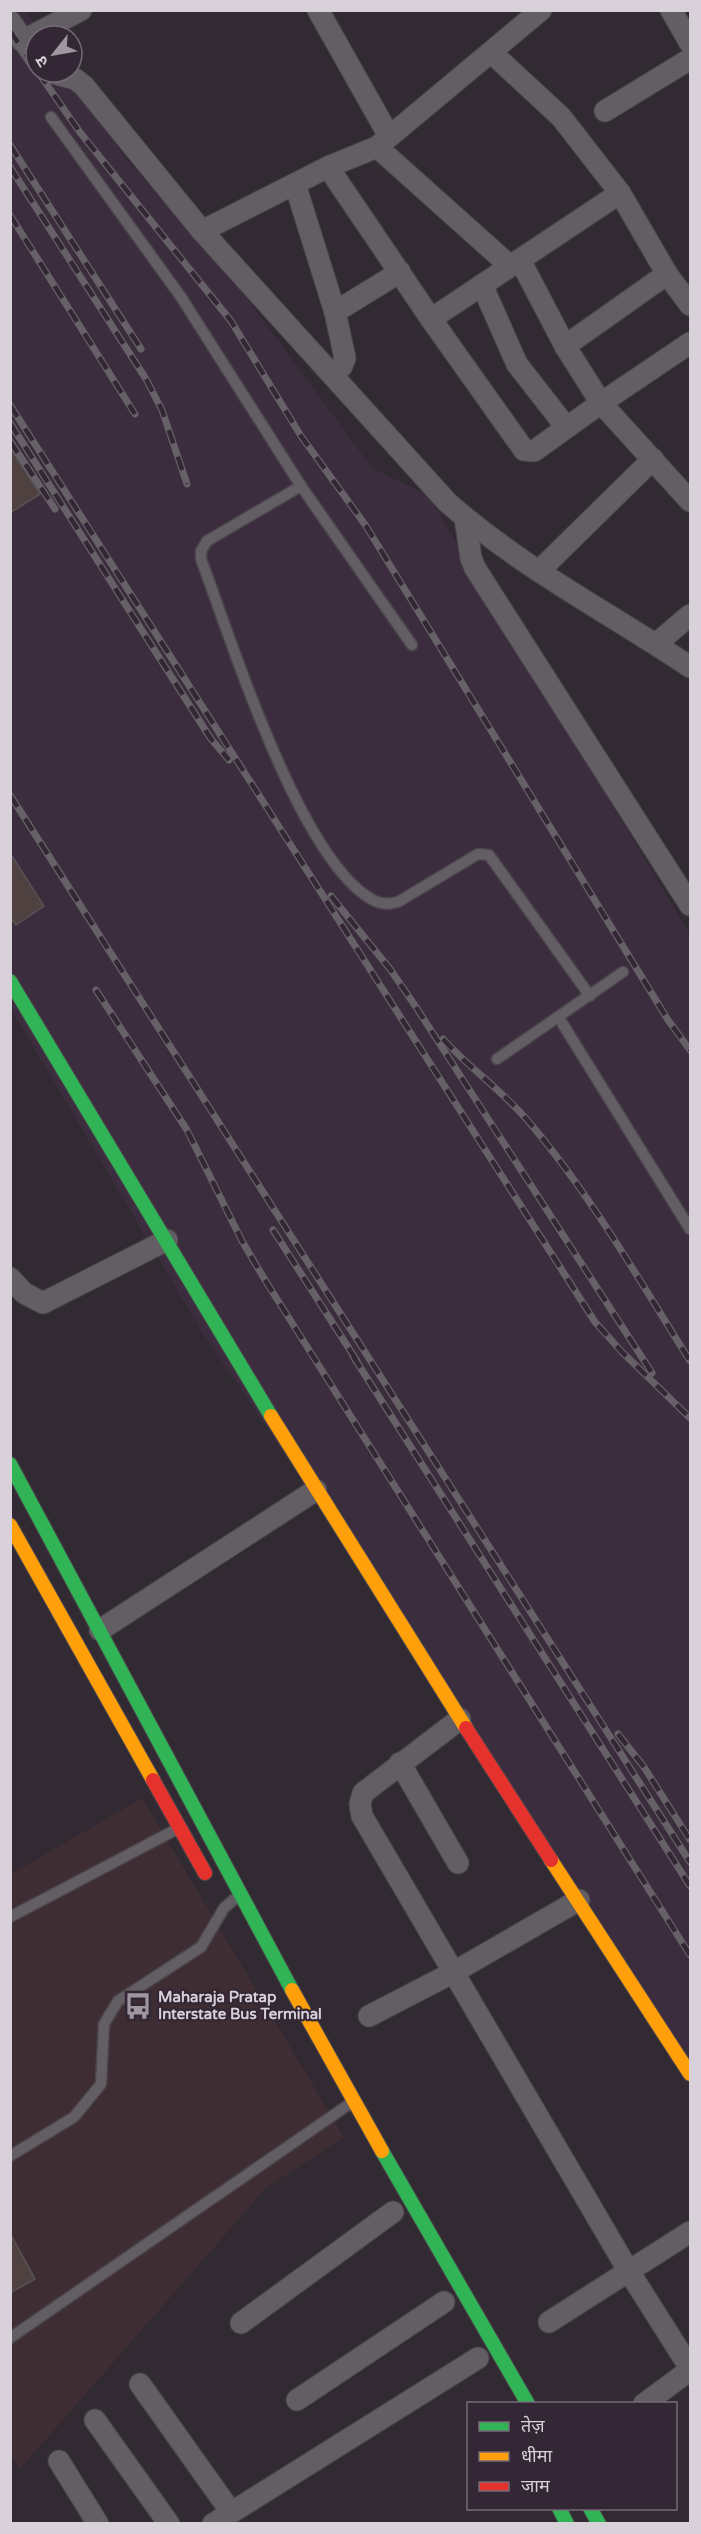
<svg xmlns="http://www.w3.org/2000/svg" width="701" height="2534" font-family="'Varela Round','Noto Sans Devanagari',sans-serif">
<rect width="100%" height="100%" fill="#312a32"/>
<!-- commercial -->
<polygon fill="#3e2d33" points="142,1798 344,2137 266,2188 20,2469 11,2454 11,1874"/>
<!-- built -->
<polygon fill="#3c2d3e" points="25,10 42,36 36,36 36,72 67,72 127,160 229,274 372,468 428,495 690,935 690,2062 580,1890 202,1332 11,1009 10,11"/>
<!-- building -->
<g fill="#4e4140" stroke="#595255" stroke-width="1.5">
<polygon points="10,448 40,494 10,513"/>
<polygon points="10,853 44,906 16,925 10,917"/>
<polygon points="10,2233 35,2279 10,2293"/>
</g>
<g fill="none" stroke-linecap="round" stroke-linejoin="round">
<defs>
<g id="lane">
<polyline points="51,117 181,297 301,486 412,645"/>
<path d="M301,486L207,541L201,551V559C231,639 301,865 375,901C383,905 390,904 398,902L478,854L489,855L590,996"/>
<polyline points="559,1018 690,1229"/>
<polyline points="497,1059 623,972"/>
<polyline points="10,1917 177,1829"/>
<polyline points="10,2156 74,2117 101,2084 104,2024 118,2001 201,1947 224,1908 237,1897"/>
<polyline points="10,2338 351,2103"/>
</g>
<g id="street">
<polyline points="318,10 389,136"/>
<polyline points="671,10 690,43"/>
<polyline points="10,21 36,59"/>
<polyline points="22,41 81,10"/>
<polyline points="492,53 561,117 620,193 667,274 690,305"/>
<path d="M49,72L75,79L84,86L202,231L447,502C520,567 610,613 690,667"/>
<polyline points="605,111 690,59"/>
<polyline points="377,147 510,266"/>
<polyline points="328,167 431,319 524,450 534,451 601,403 690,343"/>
<polyline points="295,184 335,312 345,358 342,366 334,374"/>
<polyline points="202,231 328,167 377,147 541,10"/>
<polyline points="520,260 565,346 601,403 690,501"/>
<polyline points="482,285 517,364 566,427"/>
<polyline points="335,312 400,272"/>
<polyline points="431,319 620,193"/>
<polyline points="565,346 667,274"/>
<polyline points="465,518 471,558 475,568 690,905"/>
<polyline points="540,570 653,459"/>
<polyline points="656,644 690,615"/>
<polyline points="10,1278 24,1293 43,1303 167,1240"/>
<polyline points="100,1630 316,1490"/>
<polyline points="460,1719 363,1793 360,1804 362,1816 628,2270 690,2368"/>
<polyline points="400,1763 458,1863"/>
<polyline points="369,2016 454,1972 579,1900"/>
<polyline points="549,2322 690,2232"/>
<polyline points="241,2323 393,2212"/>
<polyline points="140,2384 231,2512"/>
<polyline points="297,2400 444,2302"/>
<polyline points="644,2404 690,2370"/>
<polyline points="95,2420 169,2524"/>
<polyline points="59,2461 98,2524"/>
<polyline points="213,2524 478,2358"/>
</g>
<g id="fast">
<polyline points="10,981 271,1416"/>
<polyline points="10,1464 292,1990"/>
<polyline points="382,2151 528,2404"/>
<polyline points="559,2508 567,2524"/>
<polyline points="590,2508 599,2524"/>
</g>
<g id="slow">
<polyline points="271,1416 466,1728"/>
<polyline points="10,1525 153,1780"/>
<polyline points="551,1860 690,2074"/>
<polyline points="292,1990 382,2151"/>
</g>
<g id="jam">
<polyline points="466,1728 551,1860"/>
<polyline points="153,1780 205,1873"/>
</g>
</defs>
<!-- lane casing -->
<use href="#lane" stroke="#4b454c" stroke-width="13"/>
<!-- street casing -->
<use href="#street" stroke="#4b454c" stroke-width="23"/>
<!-- fast casing -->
<use href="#fast" stroke="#4b454c" stroke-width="16"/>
<!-- slow casing -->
<use href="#slow" stroke="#4b454c" stroke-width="16"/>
<!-- jam casing -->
<use href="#jam" stroke="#4b454c" stroke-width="16"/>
<!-- lane -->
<use href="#lane" stroke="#635e64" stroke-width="10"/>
<!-- street -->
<use href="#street" stroke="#635e64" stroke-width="21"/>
<!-- fast -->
<use href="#fast" stroke="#30b455" stroke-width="14"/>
<!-- slow -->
<use href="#slow" stroke="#ff9f0a" stroke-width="14"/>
<!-- jam -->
<use href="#jam" stroke="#e5322d" stroke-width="14"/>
<defs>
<g id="rail">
<polyline points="10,31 36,69"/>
<polyline points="38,72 79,131 231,321 301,436 366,526 668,1020 690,1050"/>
<polyline points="10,145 141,349"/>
<polyline points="10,167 146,379 162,410 187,484"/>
<polyline points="10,215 135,414"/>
<polyline points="10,405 595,1322 622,1352 690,1418"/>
<polyline points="10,423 211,739 229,760"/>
<polyline points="10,441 55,509"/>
<polyline points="10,795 690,1862"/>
<polyline points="331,896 390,969 414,1004 652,1373"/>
<polyline points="96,990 187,1130 242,1241 265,1280 690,1955"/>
<path d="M443,1039C469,1068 503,1091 529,1122C591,1195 639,1280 690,1361"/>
<polyline points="273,1230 357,1361"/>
<polyline points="353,1356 690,1886"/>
<polyline points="618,1734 644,1767 690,1840"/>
</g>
</defs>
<!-- rail casing -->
<use href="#rail" stroke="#666166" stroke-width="7"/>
<!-- rail -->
<use href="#rail" stroke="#332735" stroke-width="4.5" stroke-dasharray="14" stroke-linecap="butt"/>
</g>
<!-- icons -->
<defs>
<symbol id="bus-bare" viewBox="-9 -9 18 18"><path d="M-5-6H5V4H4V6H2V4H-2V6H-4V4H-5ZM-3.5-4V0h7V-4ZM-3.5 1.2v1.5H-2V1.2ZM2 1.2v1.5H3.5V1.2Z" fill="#9e979f" stroke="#332735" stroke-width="2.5" paint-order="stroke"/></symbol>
</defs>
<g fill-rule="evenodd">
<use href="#bus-bare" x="119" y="1987" width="38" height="38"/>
</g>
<g text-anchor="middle" stroke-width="4.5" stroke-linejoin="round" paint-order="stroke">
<!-- poi labels -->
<g font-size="15" font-weight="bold" fill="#d9d1da" stroke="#332735" text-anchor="start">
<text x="158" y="2002">Maharaja Pratap<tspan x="158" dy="17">Interstate Bus Terminal</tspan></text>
</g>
</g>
<!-- border -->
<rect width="701" height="2534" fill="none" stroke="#d9d1da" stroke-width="24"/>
<!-- legend -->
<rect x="467" y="2402" width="210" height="108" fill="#332735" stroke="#756b77" stroke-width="1.5"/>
<rect x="479" y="2422" width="30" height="9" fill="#30b455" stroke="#756b77" stroke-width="1.5"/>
<text x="521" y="2432" font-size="18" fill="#d9d1da">तेज़</text>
<rect x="479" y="2452" width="30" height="9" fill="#ff9f0a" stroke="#756b77" stroke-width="1.5"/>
<text x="521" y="2462" font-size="18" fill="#d9d1da">धीमा</text>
<rect x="479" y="2482" width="30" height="9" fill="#e5322d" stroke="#756b77" stroke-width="1.5"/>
<text x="521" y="2492" font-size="18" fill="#d9d1da">जाम</text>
<!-- north arrow -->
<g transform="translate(54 54) rotate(239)"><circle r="28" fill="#332735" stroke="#756b77" stroke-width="1.5"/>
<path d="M0-4.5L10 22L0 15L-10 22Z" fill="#9e979f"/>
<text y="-9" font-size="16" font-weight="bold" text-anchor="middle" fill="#d9d1da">उ</text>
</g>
</svg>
